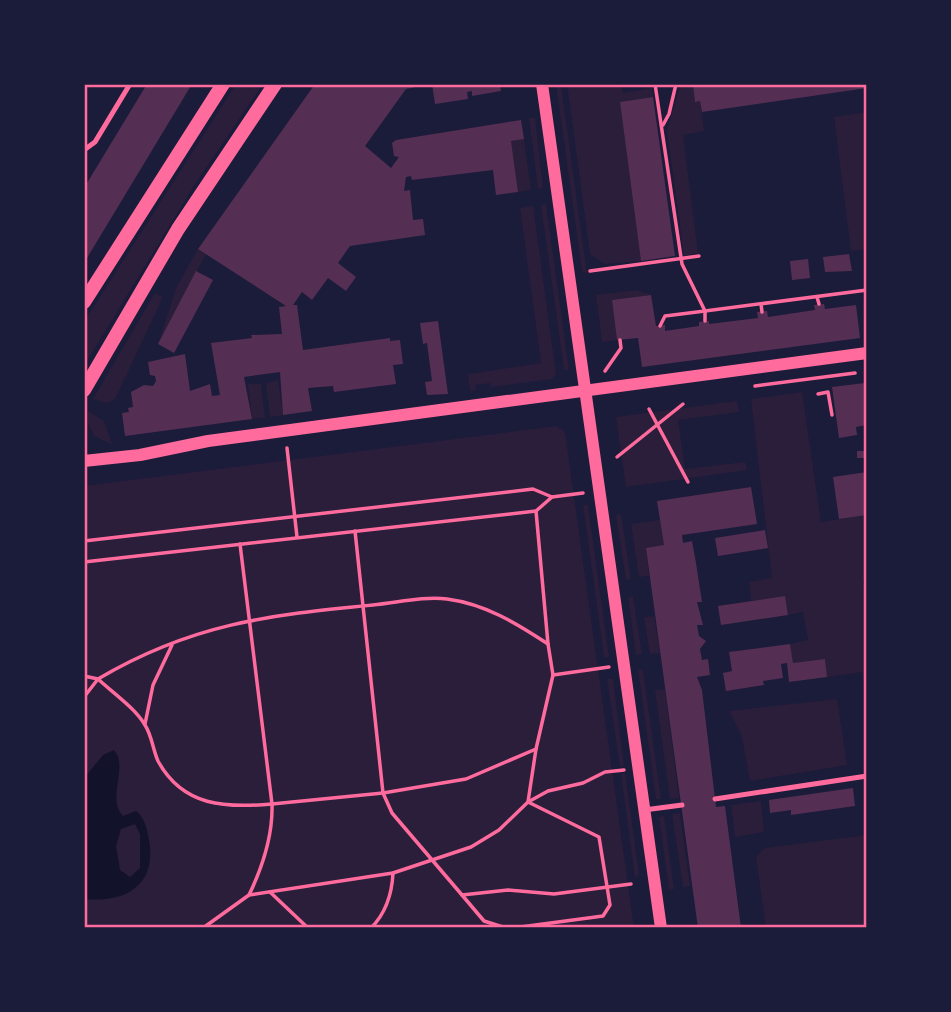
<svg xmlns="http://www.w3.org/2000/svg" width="951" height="1012" font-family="Georgia,serif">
<rect width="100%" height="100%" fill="#1b1b3a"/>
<!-- green -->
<g fill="#2a1e3b">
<polygon points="236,84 263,84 195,184 84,366 84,322"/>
<polygon points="556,84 561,84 587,274 582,271"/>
<polygon points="567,84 621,84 623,93 652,88 653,97 620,102 641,261 605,264 590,254"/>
<polygon points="681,84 693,84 695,101 700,101 704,131 683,135 698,253 684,256 667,130"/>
<polygon points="867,112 867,249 851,251 834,117"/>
<polygon points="529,118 535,118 543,188 538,189"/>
<polygon points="524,139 531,190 518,192 511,141"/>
<polygon points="546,204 569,370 564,370 541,205"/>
<polygon points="533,206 556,374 552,379 491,387 490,383 475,385 476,390 470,391 468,374 541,363 520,208"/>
<polygon points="198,249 206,254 158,344 177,286"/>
<polygon points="636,290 651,295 612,300 617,340 602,342 596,295"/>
<polygon points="155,293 163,297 115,399 107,403 93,399"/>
<polygon points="278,380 283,415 270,417 266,383"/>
<polygon points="248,384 261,384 265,418 252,419"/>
<polygon points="802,392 821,522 867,515 867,579 863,580 867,613 867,709 862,672 827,677 825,659 793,663 790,644 808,640 803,612 788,615 785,596 751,601 749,582 772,578 751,399"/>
<polygon points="737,401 739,412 678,420 685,469 745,462 747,470 626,487 616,417"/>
<polygon points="88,411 104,421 112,444 94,436 88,423"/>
<polygon points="557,426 565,432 634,928 84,928 84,486"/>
<polygon points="583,505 588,505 609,657 604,657"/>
<polygon points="621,514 631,579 626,580 616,515"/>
<polygon points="660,520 664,545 646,548 649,576 639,577 631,524"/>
<polygon points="633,596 642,654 636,655 628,597"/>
<polygon points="654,616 660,653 650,654 644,617"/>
<polygon points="638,670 643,670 661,799 656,799"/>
<polygon points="607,679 613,679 624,766 620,767"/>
<polygon points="665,689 679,798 670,799 655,690"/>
<polygon points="837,699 847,765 750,781 742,737 729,711"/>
<polygon points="625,773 639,874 635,878 621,774"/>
<polygon points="761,801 764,832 735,837 731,805"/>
<polygon points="680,813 690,886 683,887 672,814"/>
<polygon points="664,816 674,889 669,890 659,817"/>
<polygon points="867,835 867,928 766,928 756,857 765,848"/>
</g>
<!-- water -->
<path fill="#12122b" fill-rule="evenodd" d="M114,750C129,767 106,798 123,816L136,811C145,818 147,829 149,840C157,886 125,903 84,899V778L103,755ZM135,824L140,834V868L130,877L120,870L116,846L121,829Z"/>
<!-- building -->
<g fill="#542f53">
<polygon points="147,84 192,84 84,263 84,188"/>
<polygon points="315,84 431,84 406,89 365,146 391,168 399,157 394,156 392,143 396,140 521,120 524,139 511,141 518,192 496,195 493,170 412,180 411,176 406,177 404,191 410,190 413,220 423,219 425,235 350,246 338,263 356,277 346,291 328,278 312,300 302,292 293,305 297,305 303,350 390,338 390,341 400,340 403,364 393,365 396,384 334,392 333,386 308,388 312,411 283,415 280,372 244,377 252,419 125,436 122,413 129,412 128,408 133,407 131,392 144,385 153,386 156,381 155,376 150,375 148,362 185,354 190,391 210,384 212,396 220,395 211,343 252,338 251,335 282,334 279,307 286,306 198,249"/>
<polygon points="432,84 500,84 501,91 472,96 472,91 467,92 468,99 435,104"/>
<polygon points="867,84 867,88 702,112 700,101 695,102 693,85"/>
<polygon points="653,97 675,256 641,261 620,102"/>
<polygon points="849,254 852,271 825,272 823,257"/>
<polygon points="808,259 810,278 792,280 790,261"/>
<polygon points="196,271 213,280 174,353 158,344"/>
<polygon points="651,295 656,326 665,325 665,331 699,326 699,322 709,321 709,324 758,318 757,312 767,311 768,317 815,310 814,305 824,304 825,309 856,305 860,338 642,367 638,338 617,340 612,300"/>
<polygon points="438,321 448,394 427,395 425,382 432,381 427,343 423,344 420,323"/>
<polygon points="865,383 867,425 856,427 857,435 839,438 832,387"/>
<rect x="857" y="451" width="10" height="7"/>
<polygon points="867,472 867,515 839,519 833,477"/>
<polygon points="751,487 757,524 682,535 683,543 692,541 696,563 702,602 697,602 703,625 697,625 699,636 706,641 700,649 702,660 708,659 710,675 697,677 702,690 716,807 725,806 741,928 698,928 646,548 664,545 657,501"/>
<polygon points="765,530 768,548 718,556 715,538"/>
<polygon points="785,596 788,615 721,625 718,606"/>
<polygon points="790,644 793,663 825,659 827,677 789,682 787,663 781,664 783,678 763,681 764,685 726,691 723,673 732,671 729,652"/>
<polygon points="853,788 855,806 791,815 791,810 770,813 769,800"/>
</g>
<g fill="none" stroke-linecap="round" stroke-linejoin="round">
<!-- path -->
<g stroke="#ff6b9d" stroke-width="3.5">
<polyline points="655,84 682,264 705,311 867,290"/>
<polyline points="663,125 669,114 676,84"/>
<polyline points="590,271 699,256"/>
<polyline points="817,297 819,304"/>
<polyline points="761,304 762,312"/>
<polyline points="660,326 665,316 705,311 705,321"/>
<polyline points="605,371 621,348 620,340"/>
<polyline points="755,386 855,373"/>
<polyline points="818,394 828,392 832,415"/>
<polyline points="649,409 688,482"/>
<polyline points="287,448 297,537"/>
<polyline points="617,457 683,404"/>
<polyline points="536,511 548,644"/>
<polyline points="84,541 533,489 552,497"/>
<polyline points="240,544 272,804 383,793 355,531"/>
<polyline points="84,562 536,511 552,497 583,493"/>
<polyline points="553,675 609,667"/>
<polyline points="84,676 98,679 84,697"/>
<polyline points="145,724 153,685 172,645"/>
<polyline points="528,802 548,791 583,783 605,772 624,770"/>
<polyline points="270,892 308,928"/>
<path d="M249,895C263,866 273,836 272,804C226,808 183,807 158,761C153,750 152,736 145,725C135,708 113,693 98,679C191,624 268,615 373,605C396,603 424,596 447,599C485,604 516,623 548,644L553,675L536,749L466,779L383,793L392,813L462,895L508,890L554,894L631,884"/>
<polyline points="462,895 484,921 506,928"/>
<polyline points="203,928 249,895 393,873 471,847 499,830 528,802 536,749"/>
<path d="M371,928C386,913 392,894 393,873"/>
<polyline points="513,928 603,916 610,905 599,837 528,802"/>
</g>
<!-- service -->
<g stroke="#ff6b9d" stroke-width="5">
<polyline points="84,150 95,142 130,84"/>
<polyline points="715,799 867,776"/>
<polyline points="644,810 682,805"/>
</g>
<!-- tertiary -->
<g stroke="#ff6b9d" stroke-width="12">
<polyline points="542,84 661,928"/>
<polyline points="84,461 140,455 208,441 867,353"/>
</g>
<!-- secondary -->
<g stroke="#ff6b9d" stroke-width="14">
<polyline points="84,302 223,84"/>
<polyline points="84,390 178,229 275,84"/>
</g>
</g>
<!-- border -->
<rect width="951" height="1012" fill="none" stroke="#1b1b3a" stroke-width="172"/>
<rect x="86" y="86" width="779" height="840" fill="none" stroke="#ff6b9d" stroke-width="2.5"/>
</svg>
